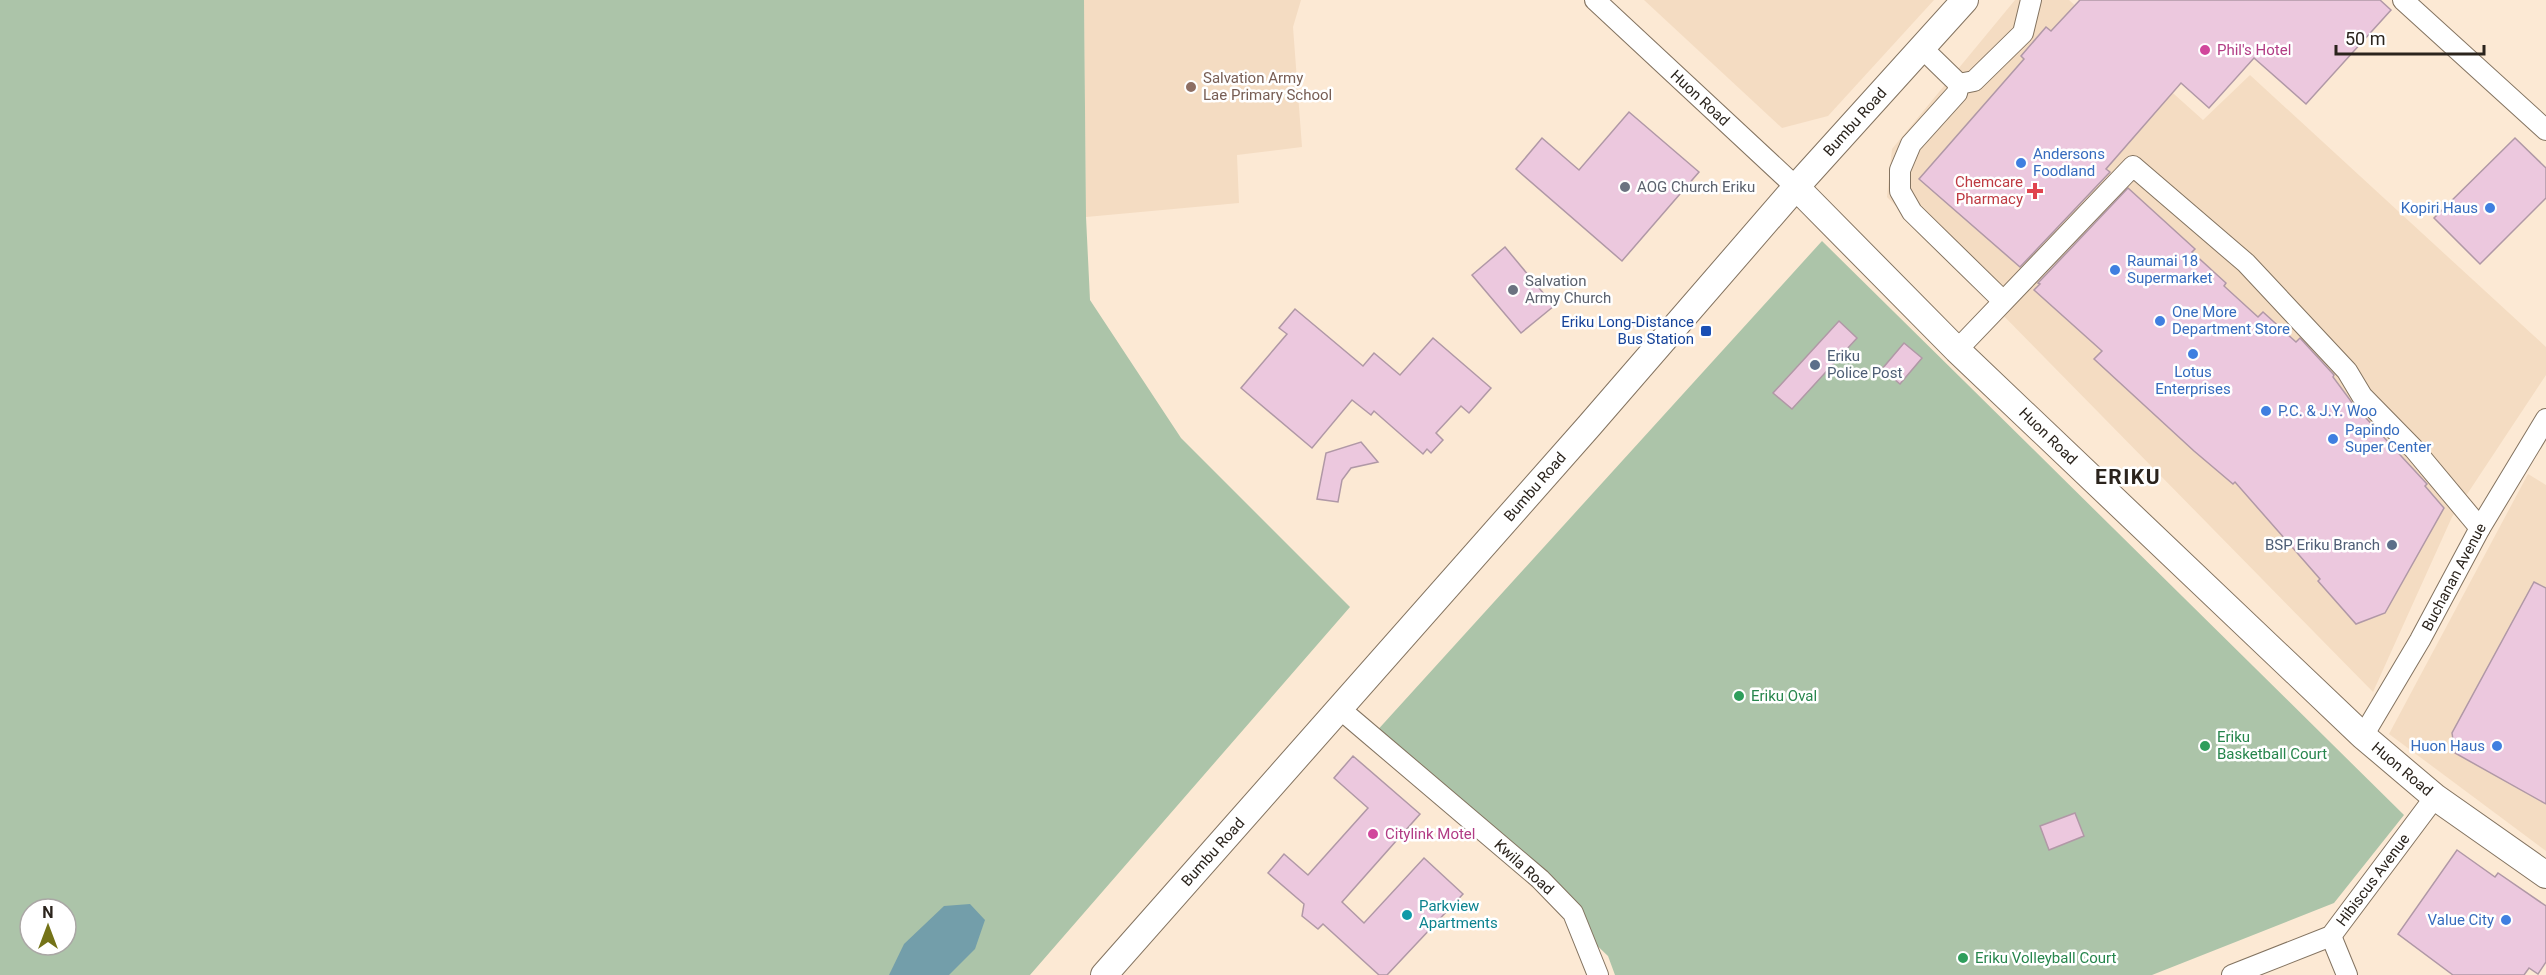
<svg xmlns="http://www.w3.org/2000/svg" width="2546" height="975" font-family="Roboto,sans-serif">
<rect width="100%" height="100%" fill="#fce9d4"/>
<!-- built -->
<g fill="#f4dcc2">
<polygon points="1084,0 1301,0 1293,27 1302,147 1237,155 1239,203 1086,217"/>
<polygon points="1644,0 1934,0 1828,116 1782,128"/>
<polygon points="2015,0 2069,0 2203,120 2250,75 2546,347 2546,375 2452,517 2373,692 1887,197 1892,149"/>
<polygon points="2528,474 2546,485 2546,851 2389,734"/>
</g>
<!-- green -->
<g fill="#acc4a9" fill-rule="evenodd">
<path d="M0,0H1084L1086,217L1090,300L1181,438L1350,607L1030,975H0ZM30,909H66V945H30Z"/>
<polygon points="1822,241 2404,815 2334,903 2152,975 1615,975 1608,956 1374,734"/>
</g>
<!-- water -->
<polygon fill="#739eaa" points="970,904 985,920 975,949 949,975 889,975 904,944 944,906"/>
<!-- building -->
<g fill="#ecc8de" stroke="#b098a6" stroke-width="1.5">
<polygon points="2080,0 2380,0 2391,10 2306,104 2254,58 2209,108 2181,83 2106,169 2110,172 2020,267 1919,179 2024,59 2021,56 2046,27 2051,31"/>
<polygon points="1629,112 1699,172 1622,261 1516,169 1542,138 1579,170"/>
<polygon points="2515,138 2546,168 2546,198 2480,264 2434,218"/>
<polygon points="2128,188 2195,249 2192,252 2226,283 2224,286 2258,317 2263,312 2296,342 2300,338 2334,375 2333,377 2353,404 2427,484 2425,486 2444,508 2385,613 2356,624 2318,581 2320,579 2235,482 2233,484 2194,451 2094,359 2102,351 2034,290 2040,284 2038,283"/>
<polygon points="1505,247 1554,306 1521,333 1472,275"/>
<polygon points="1295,309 1363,366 1374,353 1400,375 1433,338 1491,388 1469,413 1461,406 1436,433 1443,440 1431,453 1427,449 1423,454 1374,411 1371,415 1352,400 1312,448 1241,388 1287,334 1279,328"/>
<polygon points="1839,321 1857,338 1792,409 1773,393"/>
<polygon points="1904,343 1922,358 1900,384 1882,369"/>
<polygon points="1361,442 1378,462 1351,468 1342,480 1338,502 1317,499 1326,453"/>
<polygon points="2534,582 2546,588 2546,804 2455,753 2452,733"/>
<polygon points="1353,756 1420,814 1342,902 1364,923 1424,858 1463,894 1387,975 1379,975 1323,924 1318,929 1302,916 1304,904 1268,873 1284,854 1308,875 1368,808 1334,778"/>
<polygon points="2075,813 2084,836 2049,850 2040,826"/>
<polygon points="2457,850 2495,877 2498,873 2546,906 2546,962 2538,974 2529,968 2524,975 2453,975 2398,934"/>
</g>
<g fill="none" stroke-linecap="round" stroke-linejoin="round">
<defs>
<g id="minor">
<polyline points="1595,0 1796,187"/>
<polyline points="2403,0 2546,130"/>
<polyline points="1922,48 1959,84 1957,93 1911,144 1900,170 1900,191 1912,212 2003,301"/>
<polyline points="1959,84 1974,81 2023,33 2031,0"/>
<polyline points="1957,350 2133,166 2246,263 2347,371 2362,396 2414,449 2480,528"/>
<polyline points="1340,709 1540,879 1573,913 1598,975"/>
<polyline points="2363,736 2420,640 2480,528 2546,419"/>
<polyline points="2331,936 2347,975"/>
<polyline points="2232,975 2331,936 2435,797"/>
</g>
<g id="major">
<polyline points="1796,187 1957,350 2363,736 2435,797 2546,875"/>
<polyline points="1104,975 1589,426 1796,187 1965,0"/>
</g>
</defs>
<!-- minor casing -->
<use href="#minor" stroke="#837360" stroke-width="22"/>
<!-- major casing -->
<use href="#major" stroke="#837360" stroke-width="28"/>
<!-- minor -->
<use href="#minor" stroke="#fff" stroke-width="20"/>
<!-- major -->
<use href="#major" stroke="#fff" stroke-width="26"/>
</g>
<!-- markers -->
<g fill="#d1479c" stroke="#fff" stroke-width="2">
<circle cx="2205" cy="50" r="6"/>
<circle cx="1373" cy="834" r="6"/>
</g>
<circle fill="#8d6e63" stroke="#fff" stroke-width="2" cx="1191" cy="87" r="6"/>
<g fill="#3f7fe0" stroke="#fff" stroke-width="2">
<circle cx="2021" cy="163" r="6"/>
<circle cx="2490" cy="208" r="6"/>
<circle cx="2115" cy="270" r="6"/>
<circle cx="2160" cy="321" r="6"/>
<circle cx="2193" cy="354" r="6"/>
<circle cx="2266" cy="411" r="6"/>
<circle cx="2333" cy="439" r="6"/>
<circle cx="2497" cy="746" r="6"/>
<circle cx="2506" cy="920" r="6"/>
</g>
<g fill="#6b7280" stroke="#fff" stroke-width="2">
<circle cx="1625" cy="187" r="6"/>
<circle cx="1513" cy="290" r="6"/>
</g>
<path fill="#e0444e" stroke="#fff" stroke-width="2" d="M2032 182h6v6h6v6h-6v6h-6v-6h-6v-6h6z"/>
<rect fill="#1a4fb4" stroke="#fff" stroke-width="2" x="1700" y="325" width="12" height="12" rx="3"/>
<g fill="#5c6f8a" stroke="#fff" stroke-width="2">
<circle cx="1815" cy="365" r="6"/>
<circle cx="2392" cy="545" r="6"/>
</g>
<g fill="#2e9e5b" stroke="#fff" stroke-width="2">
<circle cx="1739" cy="696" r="6"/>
<circle cx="2205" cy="746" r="6"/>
<circle cx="1963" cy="958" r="6"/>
</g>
<circle fill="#0f9aa8" stroke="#fff" stroke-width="2" cx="1407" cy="915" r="6"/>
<g text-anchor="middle" stroke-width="5" stroke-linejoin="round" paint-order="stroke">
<!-- hotel labels -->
<g font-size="15" fill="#b23c85" stroke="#fff" text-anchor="start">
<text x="2217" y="55">Phil's Hotel</text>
<text x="1385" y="839">Citylink Motel</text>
</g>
<!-- education labels -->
<g font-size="15" fill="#785e54" stroke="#fff" text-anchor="start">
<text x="1203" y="83">Salvation Army<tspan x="1203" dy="17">Lae Primary School</tspan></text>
</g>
<!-- street labels -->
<g font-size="15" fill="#2b241d" stroke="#fff">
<text transform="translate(1700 98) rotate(43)" y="5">Huon Road</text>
<text transform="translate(1855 122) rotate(-48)" y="5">Bumbu Road</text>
<text transform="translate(2048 436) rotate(44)" y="5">Huon Road</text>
<text transform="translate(1535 487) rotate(-49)" y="5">Bumbu Road</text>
<text transform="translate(2454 577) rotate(-62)" y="5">Buchanan Avenue</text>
<text transform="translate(2402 769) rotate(40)" y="5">Huon Road</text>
<text transform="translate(1213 852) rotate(-48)" y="5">Bumbu Road</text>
<text transform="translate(1524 867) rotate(42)" y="5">Kwila Road</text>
<text transform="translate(2373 880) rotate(-53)" y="5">Hibiscus Avenue</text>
</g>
<!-- shop labels -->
<g font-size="15" fill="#366cbe" stroke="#fff" text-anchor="start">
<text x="2033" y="159">Andersons<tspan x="2033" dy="17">Foodland</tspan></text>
<text x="2478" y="213" text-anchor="end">Kopiri Haus</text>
<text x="2127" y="266">Raumai 18<tspan x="2127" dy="17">Supermarket</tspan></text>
<text x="2172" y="317">One More<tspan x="2172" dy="17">Department Store</tspan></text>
<text x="2193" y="377" text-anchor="middle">Lotus<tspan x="2193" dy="17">Enterprises</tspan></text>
<text x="2278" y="416">P.C. &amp; J.Y. Woo</text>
<text x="2345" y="435">Papindo<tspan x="2345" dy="17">Super Center</tspan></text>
<text x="2485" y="751" text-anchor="end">Huon Haus</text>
<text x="2494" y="925" text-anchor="end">Value City</text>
</g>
<!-- health labels -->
<g font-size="15" fill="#be3a42" stroke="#fff" text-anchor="end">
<text x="2023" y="187">Chemcare<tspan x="2023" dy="17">Pharmacy</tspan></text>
</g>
<!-- worship labels -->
<g font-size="15" fill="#5b616d" stroke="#fff" text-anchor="start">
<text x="1637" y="192">AOG Church Eriku</text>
<text x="1525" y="286">Salvation<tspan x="1525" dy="17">Army Church</tspan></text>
</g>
<!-- transit labels -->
<g font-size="15" fill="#164399" stroke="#fff" text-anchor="end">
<text x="1694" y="327">Eriku Long-Distance<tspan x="1694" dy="17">Bus Station</tspan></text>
</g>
<!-- service labels -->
<g font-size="15" fill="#4e5e75" stroke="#fff" text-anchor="start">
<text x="1827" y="361">Eriku<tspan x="1827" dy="17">Police Post</tspan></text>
<text x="2380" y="550" text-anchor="end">BSP Eriku Branch</text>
</g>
<!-- leisure labels -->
<g font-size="15" fill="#27864d" stroke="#fff" text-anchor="start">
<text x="1751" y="701">Eriku Oval</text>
<text x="2217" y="742">Eriku<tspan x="2217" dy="17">Basketball Court</tspan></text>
<text x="1975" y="963">Eriku Volleyball Court</text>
</g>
<!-- culture labels -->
<g font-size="15" fill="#0d838f" stroke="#fff" text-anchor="start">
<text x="1419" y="911">Parkview<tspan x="1419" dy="17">Apartments</tspan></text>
</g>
<!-- district labels -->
<g font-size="21" font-weight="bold" letter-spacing="1.5" fill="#2b241d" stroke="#fff">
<text x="2128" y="484">ERIKU</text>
</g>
</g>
<!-- north arrow -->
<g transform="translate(48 927)"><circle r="28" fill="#ffffff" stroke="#aaa7a5" stroke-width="1.5"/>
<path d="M0-4.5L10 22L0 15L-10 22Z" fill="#747318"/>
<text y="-9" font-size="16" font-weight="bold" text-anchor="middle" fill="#2b241d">N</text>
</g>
<!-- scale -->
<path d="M2336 45v9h148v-9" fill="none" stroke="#2b241d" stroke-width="3"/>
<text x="2345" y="45" font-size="18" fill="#2b241d" stroke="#ffffff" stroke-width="4.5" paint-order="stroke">50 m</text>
</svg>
